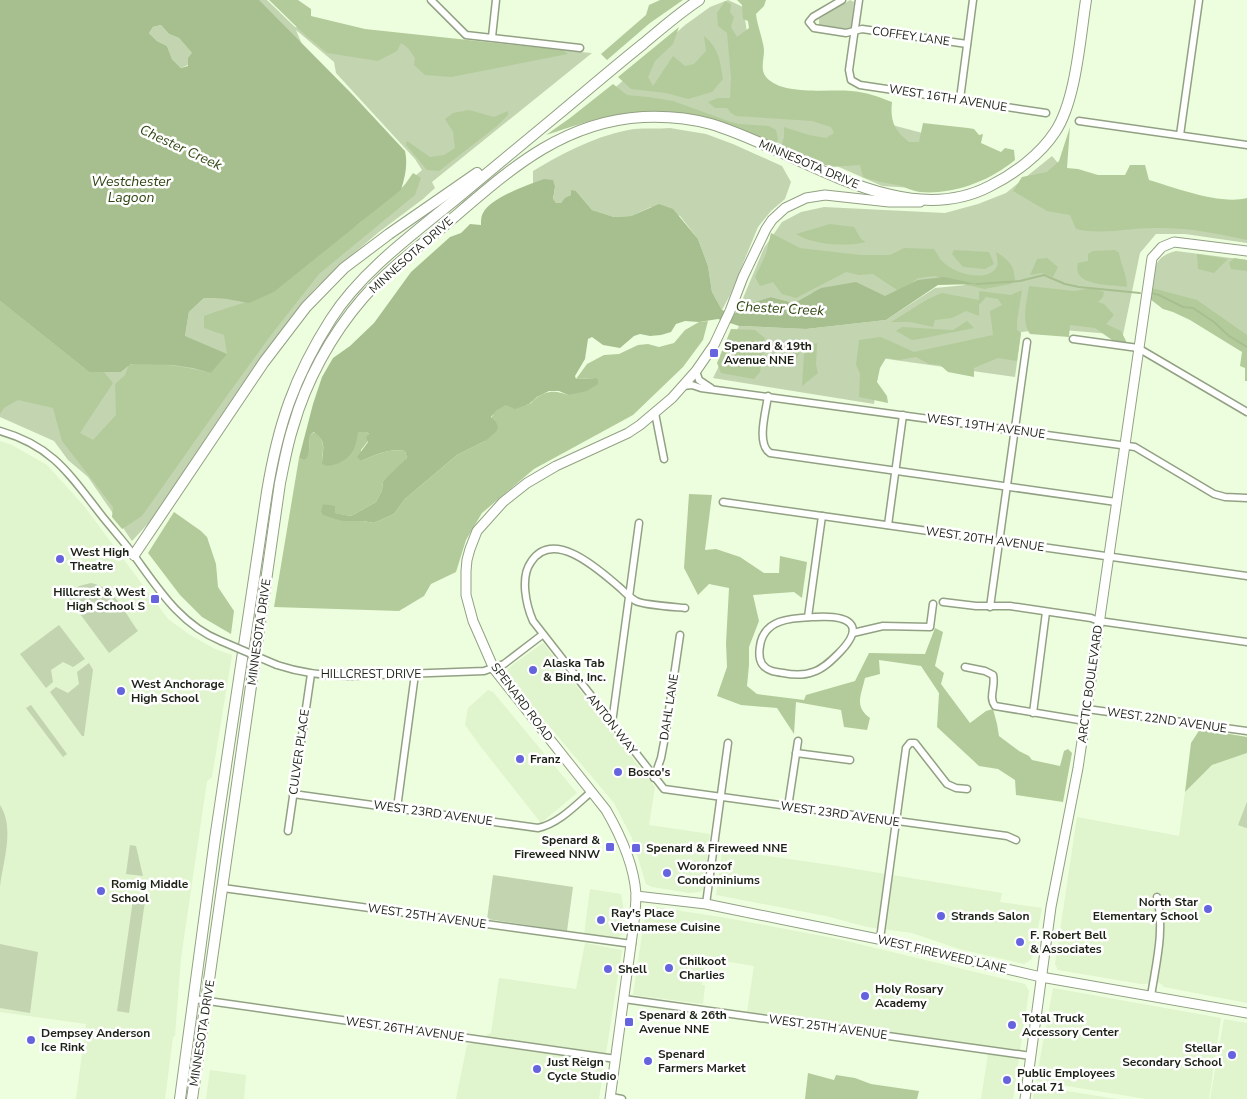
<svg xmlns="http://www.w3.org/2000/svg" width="1247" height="1099" font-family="'Nunito Sans',sans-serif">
<rect width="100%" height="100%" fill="#edfede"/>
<!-- built -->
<g fill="#e0f4cd">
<polygon points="0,441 12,445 47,465 84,506 168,619 190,635 215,649 232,655 212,777 207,781 181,958 175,1036 173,1037 165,1099 76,1099 86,1024 0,1012"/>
<polygon points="543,643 655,787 649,825 710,834 703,889 700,892 689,893 652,887 646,884 632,838 614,803 507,676 506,673 508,669 511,666"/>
<polygon points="488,690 493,692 577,793 541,823 481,747 465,725 468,708"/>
<polygon points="1247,753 1247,1003 1164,987 1160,983 1141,984 1058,970 1055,964 1077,817 1179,836 1185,792 1212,765"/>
<polygon points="724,850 831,865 1002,893 1000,902 1042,908 1032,959 1024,964 959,949 912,933 867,927 826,916 716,895 722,852"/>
<polygon points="590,889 621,894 624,912 623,933 616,940 584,935"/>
<polygon points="656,907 727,918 838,939 1025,984 1029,991 1013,1099 981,1099 989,1048 801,1021 801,1018 747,1012 754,966 706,958 702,985 705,985 703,1004 633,995 645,915"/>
<polygon points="585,943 622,950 599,1099 456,1099 467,1045 491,1033 499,978 576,989"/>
<polygon points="1053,988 1221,1018 1209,1099 1146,1099 1036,1081"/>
<polygon points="1224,1019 1247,1023 1247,1099 1210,1099"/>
<polygon points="210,1070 246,1075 244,1099 206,1099"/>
<polygon points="1035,1086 1117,1099 1033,1099"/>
</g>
<!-- green -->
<g fill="#c3d4b1">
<polygon points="246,0 267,0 295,27 592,53 432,182 435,188 423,199 379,232 340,265 314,290 292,318 216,423 155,516 132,541 88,477 68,460 54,441 0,417 0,301 89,372 121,372 131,364 185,336 189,312 204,298 227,299 358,225 422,170 415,159 336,73 334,62 296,30 308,59"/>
<polygon points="728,0 743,7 756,89 979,148 928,189 882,186 830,163 701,113 608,94 685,25 710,7"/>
<polygon points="850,0 854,2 851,27 848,29 819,25 819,19"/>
<polygon points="161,25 169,34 179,38 193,54 188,65 181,68 172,59 167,46 157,41 149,33 153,27"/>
<path d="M670,128L706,134L733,144L782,166L791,182L785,199L771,211L758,227L730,295L722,310L712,292L708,266L698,239L680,216L651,207L631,216L614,217L592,210L576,191L561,203H556L553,200L555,187L533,183V171C565,152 597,135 634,129C646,128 658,129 670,128Z"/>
<polygon points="1052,156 1064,170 1247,207 1247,243 1185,234 1156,234 1140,253 1123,335 1051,329 1021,332 1015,377 880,358 874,404 713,378 739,326 806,329 886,320 935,288 975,284 944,277 878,300 812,293 794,303 771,297 750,303 741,303 764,248 782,222 801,212 824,207 945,213 978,204 1006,193"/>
<path d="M1176,251L1247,260V347L1151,293C1155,272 1151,257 1176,251Z"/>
<path d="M91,583C114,587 125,613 138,631L109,653L66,595L79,586Z"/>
<polygon points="59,625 85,659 73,667 63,662 51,670 53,682 46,688 20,654"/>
<polygon points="89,663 93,670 84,736 82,736 50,692 56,687 68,693 79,684 77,672"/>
<polygon points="31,705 67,754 63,757 26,708"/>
<polygon points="1247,802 1247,828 1246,828 1238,825"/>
<path d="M0,805C15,828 3,861 0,887Z"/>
<polygon points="130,845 136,846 143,876 126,874"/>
<polygon points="493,875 573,887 567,931 487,919"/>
<polygon points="133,900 145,901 129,1013 117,1011"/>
<polygon points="0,944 38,952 30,1013 0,1008"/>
</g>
<!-- forest -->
<g fill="#b3cb9a">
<polygon points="269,0 298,0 311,9 311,16 365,29 563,50 568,54 451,77 425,75 414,65 415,58 408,48 401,43 397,51 378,61 327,53 306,36"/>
<polygon points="660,0 683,0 650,23 607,60 601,54 646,15 649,5"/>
<path d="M737,0H766L764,6L756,14C757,25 764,42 764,51C764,59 760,70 766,77C782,96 828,89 851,91C866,92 879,97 892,102C890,121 894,130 909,142H919L923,123L968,128L974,129L979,135L983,134L981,143L1001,152L1005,148L1014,150L1015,160C990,181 953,195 920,192C912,191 905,187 898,185C885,183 875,181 863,177L860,165L830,167L781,147L784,137V127L809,135L826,138L834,133L831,127L812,121L736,116L731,113L727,108H715L708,102L718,98H730L731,78L727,33L718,26L717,13L725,1L731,4L730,12L734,17L731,27L737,37L749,28L748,21L743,19L742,5Z"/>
<path d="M679,27L673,44L655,61L648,77L653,86L673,56L685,66L694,64L706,51L704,36C719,48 720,61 723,79L712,92L688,99L666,93L631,89L618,77Z"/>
<path d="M613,84L627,95L648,97L673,101L728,121L739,124L769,126L776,130L778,139L776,145C760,138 743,129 726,124C693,114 658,109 624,114C597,117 571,127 546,135L570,118Z"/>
<polygon points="469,110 494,117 508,111 508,115 497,126 439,171 427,170 406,145 407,141 430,157 444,155 455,148 453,132 445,119 453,113"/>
<path d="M1070,127L1067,168L1078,169L1098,175H1125L1130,165H1145L1149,180C1176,188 1220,205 1247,198V240C1216,233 1186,227 1154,228C1128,228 1102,235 1076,229L1070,215L1047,211L1013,191L1022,177L1047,172L1059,161Z"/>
<path d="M413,173L421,178L415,195L319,274L271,335L226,397L142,516L122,529L112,517L113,507L62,441L53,408L18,400L4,408L0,414V301L89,372H104L113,383L80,433L93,440L116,415L115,384L125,375L129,365C148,360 192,368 211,373L227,354L224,335L204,328V316C228,307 250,302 274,292L401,190Z"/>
<path d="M830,224L854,227L861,239L866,242C847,247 813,245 796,234Z"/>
<path d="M771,233L800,248L860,255H890L904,248L934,249C937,253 939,259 943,262C953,273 986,283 996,268C999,264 997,257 996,252C1009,260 1014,265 1015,280L1011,284L984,289L950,281L935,276L918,278L900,292L873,274L859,275L846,272L796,298L782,294L773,282L760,286L755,277L766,254Z"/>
<polygon points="954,250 989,252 994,264 985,269 963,267 952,254"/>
<path d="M1115,250L1119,253C1121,265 1127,275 1127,287C1111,284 1071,287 1078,263L1088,261V254L1093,251Z"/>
<polygon points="1197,254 1228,259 1214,273 1198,269"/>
<polygon points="1047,258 1058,267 1053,277 1042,273 1030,275 1037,259"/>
<polygon points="1234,258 1247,260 1247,271 1231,269 1229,263"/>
<path d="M1029,286L1074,291L1093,288L1104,292L1103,297L1098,302L1104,304L1114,315L1106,324L1121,331L1127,343L1112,340L1095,328L1070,325L1069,337L1030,334C1021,321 1027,301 1029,286Z"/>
<polygon points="1152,288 1197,300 1247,335 1247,381 1245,381 1245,368 1240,366 1242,352 1190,320 1173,312 1163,309 1150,299"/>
<polygon points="1022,290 1017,321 1017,330 1021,333 1017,361 998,358 974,368 974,377 948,372 940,365 929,364 916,357 899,360 886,358 880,368 877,382 887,396 888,403 859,397 860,374 856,365 859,340 881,337 914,352 993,335 990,311 1002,305 998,299 986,297 979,305 979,316 966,311 952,318 935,320 933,327 910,322 891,322 928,299 942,293 979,300 979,291 1011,295"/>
<path d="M708,321L703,340L683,367L633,415L534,469L482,513L466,540L456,572L431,584L424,596L399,611L274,607L299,458L303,460L309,451L310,435L315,432C327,442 322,450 322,463L326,466L355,447L356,437L359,432H367L369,434L368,441L361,450V461C375,455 389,448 405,451L407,458L405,462L383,481L382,490L376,502L351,516L334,513L329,506L323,504L342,521H363L374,523L394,514L405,499L457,455L485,441C489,428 490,408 506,405C513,404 522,407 529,404C532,403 533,400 535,399C546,390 556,390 568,395L595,378L576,379L587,364L604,355L619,354L638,345L648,344L659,347L674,343L685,330L699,322Z"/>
<polygon points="967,321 974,328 919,339 912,340 896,331 902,327 953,330"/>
<polygon points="731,329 755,330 765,338 760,372 754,379 721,373 717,363"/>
<polygon points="796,342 799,344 799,354 794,363 790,361 787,355"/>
<polygon points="817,343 816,365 818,373 802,386 804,354 809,345"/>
<path d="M689,494L712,495L705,550L716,549L740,557L764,573H779L780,556L807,562L802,598L794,592L753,595L759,621L749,647V665L747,686L757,694L804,700L806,695L855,681L869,653L925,654L935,628L943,632L935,666L944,673L941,684L970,723L986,711L993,709L997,724L999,736L1019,751L1029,756L1032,760L1060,766L1064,751L1068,749L1072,753L1063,802L1016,795L1015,780L998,769L979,766L937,727L939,693L921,666L879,660L880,674L865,678C861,696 854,706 870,718L867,730L844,727L841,710L796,702L794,734L777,708L741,705L717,696L727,667L726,643L729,588L709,584L698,595L684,568Z"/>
<polygon points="174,512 201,531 207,537 216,564 218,587 234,611 231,634 202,617 180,595 148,553"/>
<polygon points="1200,729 1247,737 1247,753 1212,765 1185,792 1191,743"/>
<polygon points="808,1073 834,1080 836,1075 855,1078 871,1084 919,1091 917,1099 805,1099"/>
</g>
<!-- water -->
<g fill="#a7bf8f" fill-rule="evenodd">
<path d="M0,0H259L352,94L405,151C408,165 405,177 401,190L274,292L249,303L227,299L204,298L189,312L185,336L227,354L211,373L193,368L173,365L131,364L121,372H89L0,301ZM161,25L169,34L179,38L192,53L188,58V66L181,68L172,59L167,46L157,41L149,33L153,27Z"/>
<path d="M544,179L553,180L555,187L553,199L556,203H561L565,198L571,195V190L576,191L592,210L614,217L631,216L659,204L673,209L698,239L708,266L712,292L722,310L734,314L738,311L741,303H750L771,297L794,303L821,288L856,282L885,296L918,280L944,277L977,284L938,285L886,320L806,329L739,326L718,319L699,322L685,321L676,324L671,332L661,335L650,336L640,334L634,336L620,348L603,345L592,337L588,339L585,359L575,376L576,379L596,378L598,380V384L587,391L568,395L559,391H549L537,397L529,404L515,409L506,405L497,410L491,417L496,422L498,427L496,432L485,441L457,455L405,499L394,514L374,523L363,521H342L323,515L321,511L323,504L335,506V513L351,516L376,502L382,490L383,481L407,458L405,451C389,448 375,455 361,461L357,457L368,442L366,437L369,434L367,432H359C356,437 357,442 355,447C349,460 338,465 326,466L322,464C322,450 328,442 314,432L310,435L309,451L307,458L303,460L299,458L313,404L322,377L333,358L350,346L374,323L411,272L450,237L461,233L470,224L481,225C481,222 481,216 483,213C491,197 528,185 544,179Z"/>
</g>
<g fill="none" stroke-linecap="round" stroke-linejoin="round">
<!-- stream -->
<g stroke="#a7bf8f" stroke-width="2">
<polyline points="976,284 1020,281 1044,275 1065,284 1079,287 1140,293"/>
<polyline points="1151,293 1159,295 1183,307 1193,308 1214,322 1229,336 1247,347"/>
</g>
<defs>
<g id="street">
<polyline points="431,0 466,35 580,48"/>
<polyline points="842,0 813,17 809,22 814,28 846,33 862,29 967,44"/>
<polyline points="859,0 849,70 851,80 860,85 1046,113"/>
<polyline points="492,37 496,0"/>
<polyline points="960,99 973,0"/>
<polyline points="1079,121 1247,145"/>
<polyline points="1180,135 1199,0"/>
<polyline points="1073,339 1138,348 1247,412"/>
<polyline points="696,371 699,380 711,388"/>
<polyline points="683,386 692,385 701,388 1135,447 1214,494 1225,497 1247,498"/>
<path d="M768,396C766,411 756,444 770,453L1116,502"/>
<polyline points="655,413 664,459"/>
<path d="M0,431C53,446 70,475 102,516C114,531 127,545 138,561C161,593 183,626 221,641"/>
<polyline points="723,502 1247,576"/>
<polyline points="888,525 903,415"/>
<polyline points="943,602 976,606 1010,606 1091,618 1099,621 1247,642"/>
<polyline points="990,607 1027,342"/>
<path d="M685,608C675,607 643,605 636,601C630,598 624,591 618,586C598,569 553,528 531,562C520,577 526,605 533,621L664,789L1007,836L1016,840"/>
<polyline points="808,617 822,516"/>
<path d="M815,617C848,615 868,624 838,654C831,661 823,669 813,672C803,676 793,675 783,673C775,672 767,671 762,664C759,659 759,652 760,646C764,618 793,618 815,617Z"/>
<polyline points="853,633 883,626 930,627 933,604"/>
<path d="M277,665C301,673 324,676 350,676L484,671L504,664L542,635"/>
<path d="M965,667L985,671L993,675C996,686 988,697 995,706L1085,721"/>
<polyline points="1087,709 1247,731"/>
<polyline points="1033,713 1046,612"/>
<polyline points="612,723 639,523"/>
<polyline points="796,753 850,760"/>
<polyline points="654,778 661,758 665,737 680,635"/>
<path d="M293,794L538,828C558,824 576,805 591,792"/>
<polyline points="788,807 798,741"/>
<polyline points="397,808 415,674"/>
<polyline points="288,831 311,674"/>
<polyline points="223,888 632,944"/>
<polyline points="706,904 728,743"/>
<polyline points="880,939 906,748 910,743 915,743 947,784 956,788 967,789"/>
<path d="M1151,996C1156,963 1165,930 1157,897"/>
<polyline points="194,999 616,1059"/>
<polyline points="624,999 1031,1056"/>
<polyline points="611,1097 622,1099"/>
</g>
<g id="secondary">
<polyline points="636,896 706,904 883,940 1041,977 1247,1013"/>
<path d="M610,1099L634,922C635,913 636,903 636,894C634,864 621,836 606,810L494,669L473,621L466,595V571L467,560L470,549L477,531L503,502L527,483L556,466L628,433L640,425L672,398L696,371L714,345L730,311L743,277L766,229L772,220L785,208L806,198L825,195L889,202H920"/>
<polyline points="1025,1099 1051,907 1078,768 1085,721 1152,258 1162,247 1174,242 1247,251"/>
</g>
<g id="primary">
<polyline points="134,555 264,362 306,307 344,268 389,234 477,173"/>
<path d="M180,1099L215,839L267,492C278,425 294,377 331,319C361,272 413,234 456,199C489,172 522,144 555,117C584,93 613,68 643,44C661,29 679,13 699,0"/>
<path d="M192,1099L280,483C284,464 287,445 293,427C306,381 331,335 363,298C385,273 413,251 439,230C502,177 556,122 643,117C666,116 689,118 711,124C796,149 901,233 990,186C1014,174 1040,155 1055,132C1076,101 1080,38 1086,0"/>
</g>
</defs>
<!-- street casing -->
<use href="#street" stroke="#92a183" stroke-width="9"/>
<!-- secondary casing -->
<use href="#secondary" stroke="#92a183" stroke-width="11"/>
<!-- primary casing -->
<use href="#primary" stroke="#92a183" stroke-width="12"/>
<!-- street -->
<use href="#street" stroke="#fff" stroke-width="6"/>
<!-- secondary -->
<use href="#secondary" stroke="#fff" stroke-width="9"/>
<!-- primary -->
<use href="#primary" stroke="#fff" stroke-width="10"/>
<defs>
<polyline id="street-bridge" points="221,641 277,665"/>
</defs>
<!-- street-bridge casing -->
<use href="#street-bridge" stroke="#92a183" stroke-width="9" stroke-linecap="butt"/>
<!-- street-bridge -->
<use href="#street-bridge" stroke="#fff" stroke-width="6"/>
</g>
<!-- markers -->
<g fill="#6564de" stroke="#fff" stroke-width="2">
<rect x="709" y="348" width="10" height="10" rx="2.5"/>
<circle cx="60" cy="559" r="5"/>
<rect x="150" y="594" width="10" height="10" rx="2.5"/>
<circle cx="533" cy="670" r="5"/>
<circle cx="121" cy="691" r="5"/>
<circle cx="520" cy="759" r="5"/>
<circle cx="618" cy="772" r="5"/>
<rect x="605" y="842" width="10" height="10" rx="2.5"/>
<rect x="631" y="843" width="10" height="10" rx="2.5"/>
<circle cx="667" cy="873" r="5"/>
<circle cx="101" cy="891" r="5"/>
<circle cx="1208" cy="909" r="5"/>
<circle cx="941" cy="916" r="5"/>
<circle cx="601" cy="920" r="5"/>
<circle cx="1020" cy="942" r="5"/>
<circle cx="669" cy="968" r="5"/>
<circle cx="608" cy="969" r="5"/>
<circle cx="865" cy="996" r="5"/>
<rect x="624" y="1017" width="10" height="10" rx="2.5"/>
<circle cx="1012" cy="1025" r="5"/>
<circle cx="31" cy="1040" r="5"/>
<circle cx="1232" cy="1055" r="5"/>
<circle cx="648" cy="1061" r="5"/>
<circle cx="537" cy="1069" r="5"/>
<circle cx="1007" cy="1080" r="5"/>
</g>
<g text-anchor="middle" stroke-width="5" stroke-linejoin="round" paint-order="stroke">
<!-- street labels -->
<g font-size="12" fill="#1d2217" stroke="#fff">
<text transform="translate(911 36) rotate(8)" y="4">COFFEY LANE</text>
<text transform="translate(948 98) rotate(9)" y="4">WEST 16TH AVENUE</text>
<text transform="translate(809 164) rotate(23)" y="4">MINNESOTA DRIVE</text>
<text transform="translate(411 255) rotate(-42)" y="4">MINNESOTA DRIVE</text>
<text transform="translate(986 426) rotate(8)" y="4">WEST 19TH AVENUE</text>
<text transform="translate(985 539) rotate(8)" y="4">WEST 20TH AVENUE</text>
<text transform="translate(259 632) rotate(-82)" y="4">MINNESOTA DRIVE</text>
<text x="371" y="678">HILLCREST DRIVE</text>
<text transform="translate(1090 684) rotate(-82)" y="4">ARCTIC BOULEVARD</text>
<text transform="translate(522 702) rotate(53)" y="4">SPENARD ROAD</text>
<text transform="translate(669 707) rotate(-81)" y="4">DAHL LANE</text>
<text transform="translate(1167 720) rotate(8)" y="4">WEST 22ND AVENUE</text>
<text transform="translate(612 724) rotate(52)" y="4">ANTON WAY</text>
<text transform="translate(299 752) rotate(-82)" y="4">CULVER PLACE</text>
<text transform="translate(433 813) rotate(8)" y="4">WEST 23RD AVENUE</text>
<text transform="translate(840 814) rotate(8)" y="4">WEST 23RD AVENUE</text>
<text transform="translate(427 916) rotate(8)" y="4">WEST 25TH AVENUE</text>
<text transform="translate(942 954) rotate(13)" y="4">WEST FIREWEED LANE</text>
<text transform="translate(828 1027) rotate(8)" y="4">WEST 25TH AVENUE</text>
<text transform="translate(405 1029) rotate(8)" y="4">WEST 26TH AVENUE</text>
<text transform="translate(202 1033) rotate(-81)" y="4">MINNESOTA DRIVE</text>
</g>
<!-- poi labels -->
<g font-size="12" font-weight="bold" fill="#1d2217" stroke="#fff" text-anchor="start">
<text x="724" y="350">Spenard &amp; 19th<tspan x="724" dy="14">Avenue NNE</tspan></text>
<text x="70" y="556">West High<tspan x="70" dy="14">Theatre</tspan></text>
<text x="145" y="596" text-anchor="end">Hillcrest &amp; West<tspan x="145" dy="14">High School S</tspan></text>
<text x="543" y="667">Alaska Tab<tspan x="543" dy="14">&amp; Bind, Inc.</tspan></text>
<text x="131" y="688">West Anchorage<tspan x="131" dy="14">High School</tspan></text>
<text x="530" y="763">Franz</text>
<text x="628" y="776">Bosco's</text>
<text x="600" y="844" text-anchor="end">Spenard &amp;<tspan x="600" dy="14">Fireweed NNW</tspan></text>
<text x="646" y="852">Spenard &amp; Fireweed NNE</text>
<text x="677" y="870">Woronzof<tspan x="677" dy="14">Condominiums</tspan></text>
<text x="111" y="888">Romig Middle<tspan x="111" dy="14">School</tspan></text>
<text x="1198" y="906" text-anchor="end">North Star<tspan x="1198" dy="14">Elementary School</tspan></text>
<text x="611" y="917">Ray's Place<tspan x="611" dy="14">Vietnamese Cuisine</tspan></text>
<text x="951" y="920">Strands Salon</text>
<text x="1030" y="939">F. Robert Bell<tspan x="1030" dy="14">&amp; Associates</tspan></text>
<text x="679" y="965">Chilkoot<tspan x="679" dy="14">Charlies</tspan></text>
<text x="618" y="973">Shell</text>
<text x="875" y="993">Holy Rosary<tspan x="875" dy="14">Academy</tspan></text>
<text x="639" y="1019">Spenard &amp; 26th<tspan x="639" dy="14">Avenue NNE</tspan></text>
<text x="1022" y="1022">Total Truck<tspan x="1022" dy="14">Accessory Center</tspan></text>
<text x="41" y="1037">Dempsey Anderson<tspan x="41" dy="14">Ice Rink</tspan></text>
<text x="1222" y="1052" text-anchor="end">Stellar<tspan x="1222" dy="14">Secondary School</tspan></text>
<text x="658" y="1058">Spenard<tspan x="658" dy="14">Farmers Market</tspan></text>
<text x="547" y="1066">Just Reign<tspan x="547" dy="14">Cycle Studio</tspan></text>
<text x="1017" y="1077">Public Employees<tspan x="1017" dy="14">Local 71</tspan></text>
</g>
<!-- water labels -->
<g font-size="14" font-style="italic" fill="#304611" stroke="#fff">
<text transform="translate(181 147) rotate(25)" y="5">Chester Creek</text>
<text x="131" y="186">Westchester<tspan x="131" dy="16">Lagoon</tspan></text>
<text transform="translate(780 308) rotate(3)" y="5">Chester Creek</text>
</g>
</g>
</svg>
